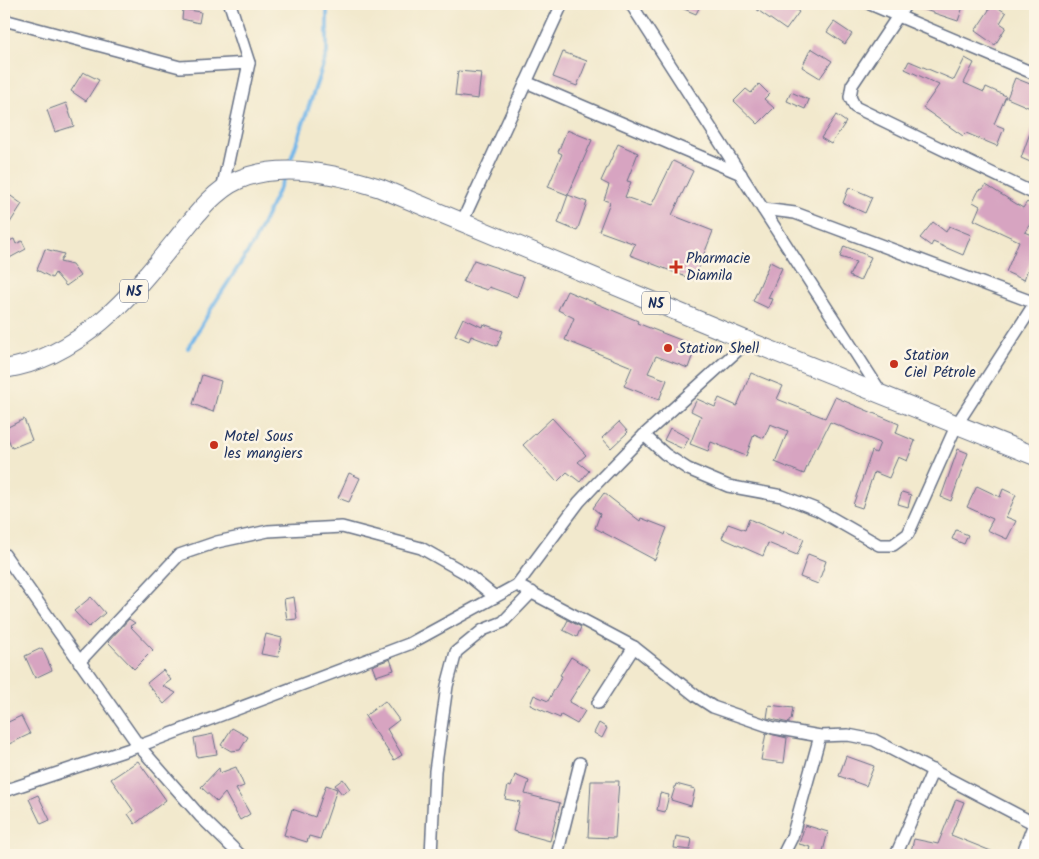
<svg xmlns="http://www.w3.org/2000/svg" width="1039" height="859" font-family="Kalam,sans-serif">
<rect width="100%" height="100%" fill="#fcf5e5"/>
<filter id="ink" filterUnits="userSpaceOnUse"><feTurbulence type="fractalNoise" baseFrequency=".02" numOctaves="2"/><feDisplacementMap in="SourceGraphic" scale="10" xChannelSelector="R" yChannelSelector="G"/><feConvolveMatrix kernelMatrix="1 2 1 2 8 2 1 2 1" color-interpolation-filters="sRGB"/></filter>
<filter id="wash" filterUnits="userSpaceOnUse"><feTurbulence type="fractalNoise" baseFrequency=".0096" numOctaves="4" result="noise"/><feDisplacementMap in="SourceGraphic" scale="20" xChannelSelector="R" yChannelSelector="G"/><feGaussianBlur stdDeviation="1.12" result="paint"/><feColorMatrix in="noise" values="0 0 0 0 0 0 0 0 0 0 0 0 0 0 0 0 0 1.4 0 .05"/><feComposite in="paint" operator="in"/></filter>
<g filter="url(#wash)">
<rect width="100%" height="100%" fill="#f2e9cd"/>
<g fill="none" stroke-linecap="round" stroke-linejoin="round">
<!-- stream -->
<g stroke="#74b7e9" stroke-width="4">
<polyline points="289,165 327,53 327,4"/>
<polyline points="188,348 214,304 253,244 285,176"/>
</g>
</g>
<g id="blocks">
<!-- building -->
<g fill="#d7a4c1">
<polygon points="672,4 701,4 696,14"/>
<polygon points="749,4 788,4 799,12 786,30"/>
<polygon points="913,4 964,4 958,21 913,6"/>
<polygon points="993,4 1006,13 1000,23 1006,27 995,45 975,31"/>
<polygon points="183,9 201,12 199,23 182,19"/>
<polygon points="834,22 852,34 845,44 827,32"/>
<polygon points="811,48 832,61 820,78 802,67"/>
<polygon points="563,52 587,61 577,86 553,77"/>
<polygon points="965,58 974,63 964,83 984,92 986,87 1006,96 994,124 1004,128 997,146 966,133 963,136 923,108 939,85 905,69 909,61 954,80"/>
<polygon points="458,71 481,73 478,99 455,96"/>
<polygon points="83,72 99,80 86,101 71,91"/>
<polygon points="1015,78 1035,86 1035,110 1007,98"/>
<polygon points="759,84 769,94 764,99 774,108 758,124 734,101 746,89 751,93"/>
<polygon points="791,92 809,100 805,109 787,101"/>
<polygon points="66,103 74,126 55,132 47,110"/>
<polygon points="836,115 846,122 831,144 821,138"/>
<polygon points="1034,122 1035,122 1035,164 1021,158"/>
<polygon points="567,130 592,140 568,195 548,187 562,154 558,152"/>
<polygon points="618,144 638,153 627,181 631,182 625,197 651,206 673,161 693,171 672,215 713,231 694,280 630,255 635,244 599,231 610,202 604,200 609,185 601,181"/>
<polygon points="986,185 1023,208 1027,202 1035,208 1035,216 1025,232 1035,236 1035,247 1024,280 1006,272 1019,241 974,220 980,206 973,202 979,190 983,189"/>
<polygon points="849,187 872,197 865,213 843,203"/>
<polygon points="8,194 22,204 4,232 4,200"/>
<polygon points="568,195 587,202 577,231 558,223"/>
<polygon points="933,222 946,232 949,226 971,235 963,255 933,242 931,246 920,238"/>
<polygon points="14,239 16,244 22,241 26,249 4,261 4,243"/>
<polygon points="844,246 871,257 860,281 849,276 856,262 840,257"/>
<polygon points="45,249 64,254 60,262 72,265 80,276 66,286 55,273 52,278 37,270"/>
<polygon points="474,260 524,277 517,297 489,287 487,290 463,282"/>
<polygon points="770,262 782,268 768,298 772,299 768,308 753,301"/>
<polygon points="567,291 638,321 637,323 696,346 688,368 656,356 648,373 667,380 659,400 624,386 632,367 565,340 574,318 558,310"/>
<polygon points="463,318 482,327 483,324 503,331 497,346 471,336 469,341 455,335"/>
<polygon points="751,373 783,386 777,399 825,418 835,397 899,424 896,433 915,441 907,461 898,457 889,478 874,472 862,508 853,505 872,451 876,453 880,443 830,422 817,448 815,447 804,474 775,462 788,431 770,424 764,438 754,434 746,456 711,442 708,451 690,444 701,416 691,411 697,399 715,407 719,398 737,406"/>
<polygon points="202,375 221,381 213,412 193,404"/>
<polygon points="552,418 586,455 578,462 589,471 580,482 567,472 557,482 523,445"/>
<polygon points="24,419 32,440 12,448 4,429"/>
<polygon points="619,422 628,432 611,448 602,438"/>
<polygon points="670,428 689,438 683,449 664,440"/>
<polygon points="958,449 968,453 951,501 941,497"/>
<polygon points="349,473 360,478 349,502 338,498"/>
<polygon points="977,486 1000,497 1003,489 1016,495 1006,517 1016,521 1007,539 987,530 993,519 967,507"/>
<polygon points="902,492 911,495 908,507 898,504"/>
<polygon points="604,493 640,521 641,518 667,528 655,560 595,528 600,514 593,508"/>
<polygon points="749,519 783,534 784,531 804,539 797,555 768,543 763,556 722,538 728,524 745,530"/>
<polygon points="956,530 968,535 964,544 952,539"/>
<polygon points="808,554 826,561 818,584 800,577"/>
<polygon points="91,597 105,613 89,627 74,611"/>
<polygon points="294,597 297,619 287,620 284,599"/>
<polygon points="129,619 135,623 130,626 153,650 134,669 108,642"/>
<polygon points="568,620 581,627 577,637 563,630"/>
<polygon points="266,634 282,638 278,657 261,654"/>
<polygon points="42,648 52,670 35,678 25,656"/>
<polygon points="571,657 590,669 569,702 585,711 577,724 561,715 560,718 530,705 534,695 548,701 562,676 560,675"/>
<polygon points="390,659 394,670 376,676 372,666"/>
<polygon points="163,670 171,680 163,686 176,693 164,704 147,683"/>
<polygon points="385,701 399,720 387,729 402,755 394,760 365,716"/>
<polygon points="769,705 793,708 791,720 789,720 789,723 767,718"/>
<polygon points="21,716 30,734 9,744 4,732 4,724"/>
<polygon points="599,723 607,728 602,738 594,733"/>
<polygon points="232,728 248,737 240,750 231,751 221,745"/>
<polygon points="766,733 787,738 784,763 761,760"/>
<polygon points="213,734 217,754 197,757 194,738"/>
<polygon points="846,756 874,766 866,786 839,776"/>
<polygon points="138,761 166,800 135,824 128,814 133,810 111,779"/>
<polygon points="236,767 244,786 236,789 250,814 240,820 225,793 217,802 201,787 219,768 220,773"/>
<polygon points="515,775 529,781 525,794 560,803 550,841 513,831 520,802 505,799 508,786 511,787"/>
<polygon points="343,779 350,789 342,794 335,785"/>
<polygon points="591,781 619,781 615,838 588,837"/>
<polygon points="676,784 695,789 691,806 671,800"/>
<polygon points="326,785 337,789 320,839 309,836 307,842 284,835 292,809 315,817"/>
<polygon points="660,793 669,795 665,812 657,810"/>
<polygon points="38,795 50,820 41,824 29,799"/>
<polygon points="956,799 964,802 951,835 1001,855 910,855 914,839 938,844"/>
<polygon points="805,825 828,832 822,855 809,855 811,847 799,844"/>
<polygon points="676,836 692,839 690,850 674,848"/>
</g>
</g>
</g>
<g filter="url(#ink)">
<use href="#blocks" fill-opacity="0" stroke="#667085" stroke-width="1"/>
<g fill="none" stroke-linecap="round" stroke-linejoin="round">
<defs>
<g id="minor">
<polyline points="631,4 882,394"/>
<polyline points="870,4 1035,74"/>
<polyline points="906,4 852,85 850,97 855,107 1035,194"/>
<polyline points="4,20 180,67 249,63"/>
<polyline points="526,82 741,174"/>
<polyline points="222,190 249,63 230,4"/>
<polyline points="763,209 795,213 1035,303"/>
<polyline points="462,222 562,4"/>
<polyline points="644,435 665,454 688,469 728,486 782,496 818,510 879,545 893,545 908,534 957,424 1035,303"/>
<polyline points="4,554 139,746 200,816 240,855"/>
<polyline points="517,585 634,647 696,696 713,707 774,728 820,736 848,735 874,740 1035,824"/>
<polyline points="79,662 179,555 217,542 268,531 342,527 421,548 467,574 495,597"/>
<polyline points="598,703 634,647"/>
<polyline points="4,791 139,746 409,644 517,585 579,502 596,484 644,435 748,341"/>
<polyline points="431,855 435,771 447,686 456,652 483,630 503,622 532,592"/>
<polyline points="557,855 580,763"/>
<polyline points="783,855 792,837 820,736"/>
<polyline points="896,855 933,770"/>
<polyline points="1022,855 1035,821"/>
</g>
<path id="highway" d="M4,369C79,358 131,296 176,240C193,219 213,191 238,180C283,161 336,174 380,188L748,341L1035,456"/>
</defs>
<!-- minor casing -->
<use href="#minor" stroke="#667085" stroke-width="14"/>
<!-- highway casing -->
<use href="#highway" stroke="#667085" stroke-width="20"/>
<!-- minor -->
<use href="#minor" stroke="#fff" stroke-width="11"/>
<!-- highway -->
<use href="#highway" stroke="#fff" stroke-width="18"/>
</g>
</g>
<!-- markers -->
<g fill="#c8321e" stroke="#fcf5e5" stroke-width="2">
<path d="M673.5 259.5h5v5h5v5h-5v5h-5v-5h-5v-5h5z"/>
<circle cx="668" cy="348" r="5"/>
<circle cx="894" cy="364" r="5"/>
<circle cx="214" cy="445" r="5"/>
</g>
<g text-anchor="middle" stroke-width="5" stroke-linejoin="round" paint-order="stroke">
<!-- shield labels -->
<g fill="#fcf5e5" stroke="#5e6a86" stroke-width="1">
<rect x="120" y="279.5" width="28" height="23" rx="4"/>
<rect x="642" y="291.5" width="28" height="23" rx="4"/>
</g>
<g font-size="14" font-weight="bold" fill="#1b2f5e">
<text x="134" y="296">N5</text>
<text x="656" y="308">N5</text>
</g>
<!-- poi labels -->
<g font-size="15" fill="#1b2f5e" stroke="#fcf5e5" text-anchor="start">
<text x="686" y="263">Pharmacie<tspan x="686" dy="17">Diamila</tspan></text>
<text x="678" y="353">Station Shell</text>
<text x="904" y="360">Station<tspan x="904" dy="17">Ciel Pétrole</tspan></text>
<text x="224" y="441">Motel Sous<tspan x="224" dy="17">les mangiers</tspan></text>
</g>
</g>
<!-- margin -->
<rect width="1039" height="859" fill="none" stroke="#fcf5e5" stroke-width="20"/>
</svg>
